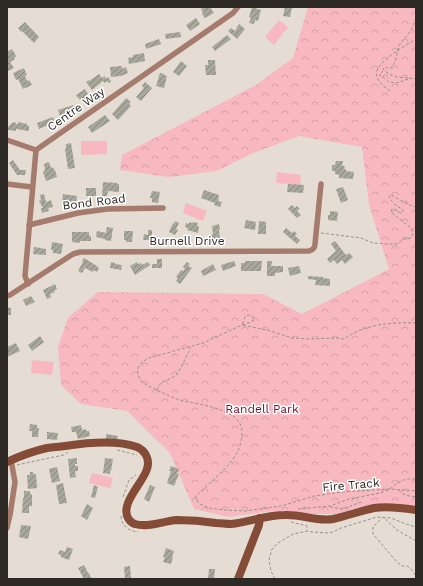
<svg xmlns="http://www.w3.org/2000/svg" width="423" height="586" font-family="'Work Sans',sans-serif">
<defs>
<pattern id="park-crowns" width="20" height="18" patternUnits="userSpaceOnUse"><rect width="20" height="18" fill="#f8b8c0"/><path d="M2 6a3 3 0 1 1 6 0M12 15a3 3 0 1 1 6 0" fill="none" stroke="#d59ea5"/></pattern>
<pattern id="building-hatch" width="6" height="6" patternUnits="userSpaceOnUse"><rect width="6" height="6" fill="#a8a79c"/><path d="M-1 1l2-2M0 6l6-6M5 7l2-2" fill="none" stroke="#89887f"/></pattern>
</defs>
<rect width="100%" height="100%" fill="#e5ddd3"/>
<!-- park -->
<polygon fill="url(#park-crowns)" points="308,7 416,7 416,507 392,504 359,507 340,514 313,514 272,511 228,517 194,509 170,453 127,411 81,404 61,385 58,347 68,318 98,292 263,294 302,314 389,269 369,205 362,147 299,136 253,153 217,171 169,177 120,170 122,155 256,85 293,58"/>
<!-- pitch -->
<g fill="#f8b8c0">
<polygon points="279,20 288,27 274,45 265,37"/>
<polygon points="81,141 107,141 107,154 81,155"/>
<polygon points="277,172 301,175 300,185 276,183"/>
<polygon points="186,203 207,211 203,221 183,213"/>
<polygon points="32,360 54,362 52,375 31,373"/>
<polygon points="92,473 113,478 110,488 89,483"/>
</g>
<!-- building -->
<g fill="url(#building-hatch)">
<polygon points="204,7 210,7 214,13 205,18 202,14 203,13 201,9"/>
<polygon points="252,7 261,10 258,21 255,20 254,24 249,23 251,18 249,17"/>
<polygon points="285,7 292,7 290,17 283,16"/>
<polygon points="196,18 200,24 190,31 186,25"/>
<polygon points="25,22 39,37 34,43 22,31 21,32 18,28"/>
<polygon points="239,24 245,29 237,39 228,31 231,28 235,31"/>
<polygon points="180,32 181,37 166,39 165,34"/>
<polygon points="227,35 231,39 215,51 212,47"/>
<polygon points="159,39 161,44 146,49 145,44"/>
<polygon points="12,49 15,54 16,56 14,58 15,59 10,62 14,68 8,71 7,69 7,52"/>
<polygon points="144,53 145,61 129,64 128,58 133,57 133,55"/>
<polygon points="208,60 215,60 216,75 206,75 205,65 208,65"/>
<polygon points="181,61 187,66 179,76 173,72"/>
<polygon points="122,66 122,69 126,67 128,73 121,76 111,77 110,67"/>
<polygon points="24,68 27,75 25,76 27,81 29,80 32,85 23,89 18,79 16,80 13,73"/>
<polygon points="160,73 164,74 164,75 167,76 164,88 156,86"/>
<polygon points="99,74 102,78 105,76 106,79 108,77 111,81 109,83 107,81 105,83 103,81 92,90 86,82 89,80 89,81"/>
<polygon points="145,82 152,88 141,101 136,97 144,88 142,86"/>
<polygon points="85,89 88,94 86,95 87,98 84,100 82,98 80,100 76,95"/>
<polygon points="126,98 131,102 129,104 131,106 118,120 112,114"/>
<polygon points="73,105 75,110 72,110 73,113 60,116 58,110"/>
<polygon points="105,115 110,121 92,133 88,127"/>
<polygon points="53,117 55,122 39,129 37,123"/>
<polygon points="13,122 16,123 16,124 18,124 18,122 27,124 27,125 29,126 29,131 16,129 16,131 8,130 8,127"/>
<polygon points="71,143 75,168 68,169 65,149 66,148 66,144"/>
<polygon points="13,160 20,170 26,170 25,175 17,175 9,163"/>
<polygon points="336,161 343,161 342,166 345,166 344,169 346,169 346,171 354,172 353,179 339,178 339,175 335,174 335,171 332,171 332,165 335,165"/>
<polygon points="49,162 51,168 53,167 54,170 55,170 57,177 46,181 43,172 45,171 44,169 45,169 44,164"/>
<polygon points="103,182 117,183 117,184 119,184 119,192 108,191 107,196 102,196"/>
<polygon points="288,184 304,185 303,193 287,192"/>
<polygon points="343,187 348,200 341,203 336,189"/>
<rect x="86" y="188" width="10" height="8"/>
<polygon points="204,190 219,195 218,199 219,199 218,201 222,202 220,207 214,205 215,203 201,198"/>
<polygon points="152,191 160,192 158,203 152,202 152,198 150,198"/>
<polygon points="44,194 46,202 51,200 53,207 48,208 49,211 42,213 41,208 43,208 39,201 41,200 40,195"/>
<polygon points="63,194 77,196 76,204 62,203"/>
<polygon points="292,205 295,208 297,206 300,209 297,211 301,215 297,218 288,209"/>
<polygon points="330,211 338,212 337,221 328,220 328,215 330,215"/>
<polygon points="246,220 256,222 255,230 244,228"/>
<polygon points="175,221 179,223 176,229 178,230 175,235 169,232 173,223 174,224"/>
<polygon points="259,221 266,222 266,234 258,234"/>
<polygon points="189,222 192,223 193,222 198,223 197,226 199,227 198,233 187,230 188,228 185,227 186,223 189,224"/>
<polygon points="219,224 220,229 219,230 220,239 211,241 210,235 213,234 212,226"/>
<polygon points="107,227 113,228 111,241 105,240 105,239 96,237 97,231 106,233"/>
<polygon points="286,228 292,233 294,231 297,234 295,236 300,240 297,244 283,232"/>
<polygon points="148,230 152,230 152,240 143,240 144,234 148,235"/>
<polygon points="124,231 133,231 132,242 126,242 126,240 124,240"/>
<polygon points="72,232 89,232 89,236 91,236 91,241 80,241 80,243 72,242"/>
<polygon points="335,241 346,255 349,253 353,257 345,264 342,260 337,264 334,260 330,263 327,259 336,251 331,244"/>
<polygon points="52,242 63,244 61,254 53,253 53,250 51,250"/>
<polygon points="34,247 46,249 46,255 33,254"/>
<polygon points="84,258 97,266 97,267 99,268 97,272 94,270 93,272 85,268 82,273 78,271 83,262 82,261"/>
<polygon points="157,259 162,259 162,268 152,268 152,264 157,264"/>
<polygon points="234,261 236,266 223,271 221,265"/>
<polygon points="245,261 262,261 261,271 241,271 241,263 245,263"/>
<polygon points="267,261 272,261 271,266 283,266 283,272 275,273 275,276 267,276"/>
<polygon points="111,262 115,263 115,264 122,265 121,270 110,268"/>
<polygon points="137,262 138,264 141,263 142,265 148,262 150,265 135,275 130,266"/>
<polygon points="187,262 190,264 188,266 192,268 180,284 176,281 178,278 176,277 181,270 183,271 185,269 183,267"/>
<polygon points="213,264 216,270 203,276 201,271"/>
<polygon points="299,266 301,273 290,276 288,268"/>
<polygon points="308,276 323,277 323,278 330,279 330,286 315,285 316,280 308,279"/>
<polygon points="55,284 57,289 54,291 55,292 50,294 51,297 47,299 43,290"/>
<polygon points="31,296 35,302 26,306 23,300"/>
<polygon points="7,307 11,308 11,315 7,315"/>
<polygon points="40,336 44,342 32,351 28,345"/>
<polygon points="16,343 20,351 7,357 7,347"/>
<polygon points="30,424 37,425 37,428 39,428 38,437 32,437 32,431 29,431"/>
<polygon points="81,425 82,430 86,429 86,431 89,431 90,436 78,439 76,432 72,432 71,427"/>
<polygon points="47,432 58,433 57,440 47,439"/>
<polygon points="106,434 118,436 117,441 106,439"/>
<polygon points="77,458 77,464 75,464 75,466 78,466 78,471 75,471 76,477 70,478 68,459"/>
<polygon points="105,458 113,459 111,471 110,471 110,474 103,473"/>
<polygon points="171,466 179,469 177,474 179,474 174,486 167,483 171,471 169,471"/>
<polygon points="57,467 60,481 52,483 49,469"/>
<polygon points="30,472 33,472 34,475 36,474 37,488 28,489 27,475 30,475"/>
<polygon points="63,483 67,503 59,504 56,485"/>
<polygon points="94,485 98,487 95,498 91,497"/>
<polygon points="150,485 155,487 149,502 144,499"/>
<polygon points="24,491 30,491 30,494 32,494 32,506 29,506 29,513 22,513 23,498 24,498"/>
<polygon points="87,504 93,508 87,520 81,516"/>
<polygon points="21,525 31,526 28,539 19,537"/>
<polygon points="67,547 73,549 69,560 61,557 61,555 58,554 60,550 65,552"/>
<polygon points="166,548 174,551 172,557 173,557 171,564 163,562 165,557 163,557"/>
<polygon points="84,565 88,573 90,574 90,577 96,579 84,579 78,568"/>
<polygon points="130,566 131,579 125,579 124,567"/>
<polygon points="209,569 215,569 214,579 208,579"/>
</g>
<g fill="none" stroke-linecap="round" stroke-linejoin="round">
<!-- path -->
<g stroke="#98928b" stroke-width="1" stroke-dasharray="3 2" stroke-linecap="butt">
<path d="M416,18C414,23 412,29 409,33C406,38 401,41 399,46C396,54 397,65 389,69L386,67L384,68L383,69C392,79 404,77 416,79"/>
<polyline points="383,71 379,75 382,76 389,82 397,83 411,78"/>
<path d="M390,91C385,87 379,83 377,77C371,64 407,45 416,39"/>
<polyline points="321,233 361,238 373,243 388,244 397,244 404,239 411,238 413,233 411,228 391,212 392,209 394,209 401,213 403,212 403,210 393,203 389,197 390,195 393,196 409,205 416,207"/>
<path d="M416,323C391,322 365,324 344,339L337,338L310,339L292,338L267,330L242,325L245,317L248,315H251L253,317L254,320C251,323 246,323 242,325L203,343L149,358C143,361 136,366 138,374C139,382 148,386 155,389C163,393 171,397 180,400C199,405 243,408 242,433C242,439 240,446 238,451C230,467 209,483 196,496V500L200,504L209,508L224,510L245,511L281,506L314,496L342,492L390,489L416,491"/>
<path d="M157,390C162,377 170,382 177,374C182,367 185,358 190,350V347"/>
<polyline points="117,450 137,455"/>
<polyline points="17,465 49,458 64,455 68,452"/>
<path d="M399,490C403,496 410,496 416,497"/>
<polyline points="123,497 129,480 136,475"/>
<polyline points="330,507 343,509 361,502 363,504"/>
<polyline points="298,509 330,506 349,499 380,493 390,489 397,483 406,479 416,479"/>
<path d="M121,516C121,526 129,531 138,532"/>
<polyline points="291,522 307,526 307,530"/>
<polyline points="416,541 397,530 383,517 373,527 373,534 390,554 397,562 402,566 407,566 412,570 416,576"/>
<polyline points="275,579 271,571 269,560 272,549 278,543 293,534 308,531 312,532 327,533 333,532 341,528 377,517 391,518 406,524 416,527"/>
</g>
<!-- minor -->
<g stroke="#a47b6c" stroke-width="5.5">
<polyline points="7,140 36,150"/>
<polyline points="7,184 32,187"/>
<polyline points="29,225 78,213 107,209 163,208"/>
<polyline points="28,284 25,276 36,150 233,13 238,7"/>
<path d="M7,296L10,295L73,254L80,252L309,251C313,250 315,248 315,244L321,184"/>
<polyline points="7,528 10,515 15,482 11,460"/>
</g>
<!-- secondary -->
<g stroke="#844b36" stroke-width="8">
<path d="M7,462C20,456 33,451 47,448C53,447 59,447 65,446C85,443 118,440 137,447C146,451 150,460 147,469C143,483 120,503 128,518C130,521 131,523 135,524C148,528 163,521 177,520C190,520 203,521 216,523C221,523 226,524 231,524C249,522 266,515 285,515C301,514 317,522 333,519C347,516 360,511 374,508C387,506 403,508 416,510"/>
<polyline points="238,579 259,525 260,518"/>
</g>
</g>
<g text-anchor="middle" stroke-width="3" stroke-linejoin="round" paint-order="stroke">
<!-- street labels -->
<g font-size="12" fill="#2d2a26" stroke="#fff">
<text transform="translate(76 109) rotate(-35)" y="4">Centre Way</text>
<text transform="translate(94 202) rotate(-7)" y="4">Bond Road</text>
<text x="187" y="245">Burnell Drive</text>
<text transform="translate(351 485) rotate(-5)" y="4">Fire Track</text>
</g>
<!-- park labels -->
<g font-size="12" fill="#6e142d" stroke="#fff">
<text x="262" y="413">Randell Park</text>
</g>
</g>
<!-- border -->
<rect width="423" height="586" fill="none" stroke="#2d2a26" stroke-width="16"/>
</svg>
